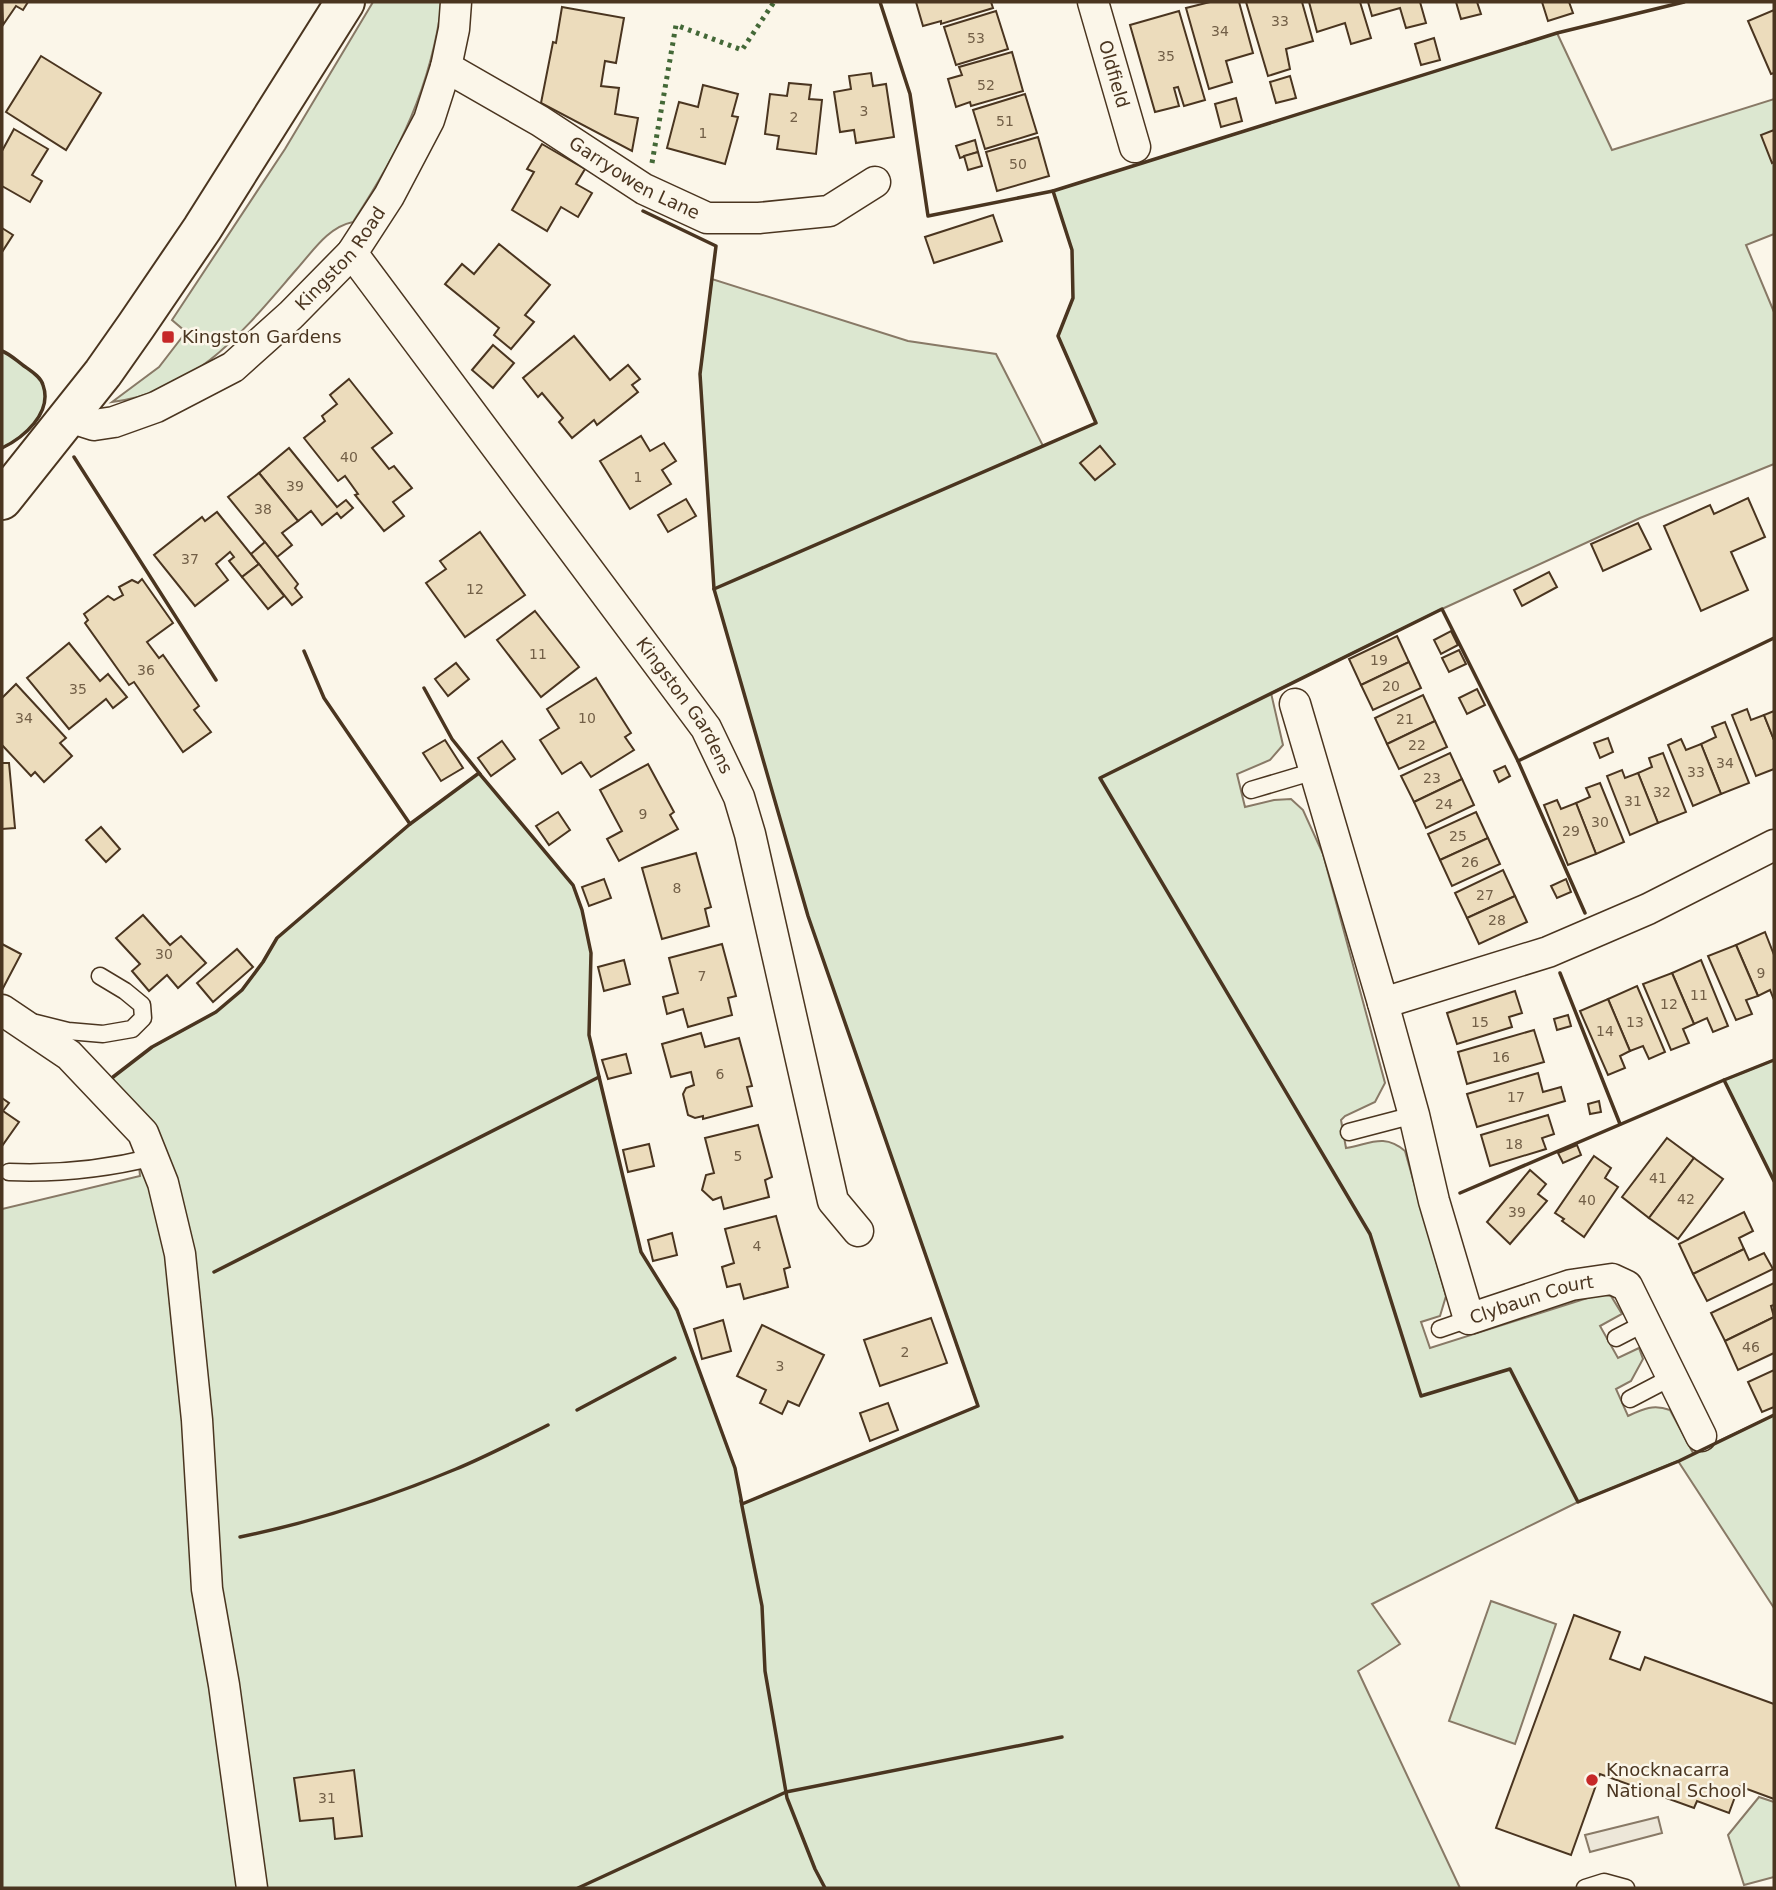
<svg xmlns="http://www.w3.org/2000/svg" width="1776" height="1890" font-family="'DejaVu Sans',sans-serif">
<rect width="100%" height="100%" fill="#fbf6e9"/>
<!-- green -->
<g fill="#dce7d0" stroke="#887966" stroke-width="2">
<path d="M373,2H442C431,87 400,151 353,222C328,227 313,251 296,270C244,330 197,392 112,402L159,367L186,332L172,320L285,149Z"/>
<path d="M1557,33L1612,150L1774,99V234L1746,245L1774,312V464L1640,518L1442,609L1271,693L1283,745L1270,760L1237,774L1245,807L1274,800L1291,799L1303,810L1323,854L1385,1083L1375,1102L1345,1116L1341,1120L1346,1148C1370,1144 1384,1133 1405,1151L1446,1296L1440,1316L1421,1322L1430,1348L1600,1294L1611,1296L1622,1314L1600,1326L1618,1358L1639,1348L1643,1359L1631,1381L1616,1389L1628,1416C1643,1409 1653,1404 1670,1410L1693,1453L1774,1415V1608L1678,1461L1578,1502L1372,1604L1400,1644L1358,1671L1460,1888H2V1209L140,1176L136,1135L116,1106L113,1077L152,1047L216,1012L242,990L263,962L277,938L410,824L479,773L573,885L582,910L591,953L589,1035L641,1252L677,1310L735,1468L742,1504L978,1406L808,916L714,589L700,374L712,279L908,341L996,354L1043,446L1096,423L1058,336L1073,298L1072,250L1053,191Z"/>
<path d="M2,351C10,354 17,361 24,366C31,371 41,377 43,385C53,413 23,438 2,448Z"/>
<polygon points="1774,1060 1774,1181 1724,1080"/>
<polygon points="1491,1601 1556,1624 1515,1744 1449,1721"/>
<polygon points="1759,1797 1774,1802 1774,1877 1744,1885 1728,1835"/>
</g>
<!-- parking -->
<polygon fill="#ede7d9" stroke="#887966" stroke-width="2" points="1658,1817 1662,1833 1590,1852 1585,1835"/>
<!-- building -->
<g fill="#ecdcbc" stroke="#4a3520" stroke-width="2">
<polygon points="2,2 28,2 23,10 16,6 3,25"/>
<polygon points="916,2 991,2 993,8 941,24 941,21 923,26"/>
<polygon points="1210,2 1239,2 1253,53 1226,61 1232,82 1209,89 1186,8"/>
<polygon points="1246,2 1302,2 1313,41 1286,49 1290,69 1268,76"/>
<polygon points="1309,2 1360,2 1371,38 1351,44 1345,23 1317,32"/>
<polygon points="1368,2 1420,2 1426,23 1406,28 1400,8 1372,16"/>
<polygon points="1456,2 1477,2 1481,14 1461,19"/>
<polygon points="1542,2 1569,2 1573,13 1548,21"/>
<polygon points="562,7 624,18 616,63 605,61 601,86 619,88 615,114 638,118 632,151 541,103 553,42 556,43"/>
<polygon points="1774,10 1774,73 1771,74 1748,21"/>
<polygon points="996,11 1008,49 956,65 944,27"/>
<polygon points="1179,11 1205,100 1184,106 1178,87 1174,88 1179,106 1155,112 1130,25"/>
<polygon points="1434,38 1440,60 1421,65 1415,44"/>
<polygon points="1012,52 1023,91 971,106 970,102 956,107 948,79 962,75 959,67"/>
<polygon points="41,56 101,93 66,150 6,112"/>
<polygon points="871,73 873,86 886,84 894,137 856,143 854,130 840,132 834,92 851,89 849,76"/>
<polygon points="1290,76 1296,98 1276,103 1270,82"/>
<polygon points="789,83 811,85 809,99 822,100 816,154 777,149 779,136 765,134 770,94 787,96"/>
<polygon points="703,85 738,94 732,116 738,117 725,164 667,148 679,102 698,107"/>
<polygon points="1025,94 1037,133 985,149 973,110"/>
<polygon points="1236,98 1242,121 1221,127 1215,104"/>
<polygon points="14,129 48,149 32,175 42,181 30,202 2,186 2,151"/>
<polygon points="1774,130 1774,162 1772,163 1761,135"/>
<polygon points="1038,137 1049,176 997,191 986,152"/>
<polygon points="975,140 978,152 960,158 956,146"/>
<polygon points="542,144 585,169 576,184 592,193 578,217 561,207 547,231 512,210 534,172 527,169"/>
<polygon points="978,152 982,166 968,170 964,156"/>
<polygon points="993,215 1002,241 934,263 925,237"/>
<polygon points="2,228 13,235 2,252"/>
<polygon points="499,244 550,285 525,315 534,322 511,349 494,335 499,328 445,284 462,264 474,274"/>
<polygon points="574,336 610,380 628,365 640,379 632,385 638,392 597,425 594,420 572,438 559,422 563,418 542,393 538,397 523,378"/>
<polygon points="493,345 514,363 493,388 472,370"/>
<polygon points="349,379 392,433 372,448 389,469 394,466 412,488 393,502 404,516 384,531 355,495 358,494 345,476 338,481 304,438 325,421 322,416 337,404 330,395"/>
<polygon points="641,436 650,451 664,443 676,461 662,470 671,484 630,509 600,461"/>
<polygon points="1100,446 1115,464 1095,480 1080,463"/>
<polygon points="289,448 337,507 346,500 353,508 341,518 337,513 322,525 311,511 298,521 259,473"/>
<polygon points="259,473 298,521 282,533 292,545 277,557 228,497"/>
<polygon points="1748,498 1765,537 1731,552 1748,590 1701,611 1664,526 1710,505 1714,514"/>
<polygon points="686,499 696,516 668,532 658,515"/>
<polygon points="217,512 259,564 242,577 229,561 234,557 230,552 216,564 228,580 195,606 154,555 202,517 205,521"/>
<polygon points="1638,523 1651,549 1603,571 1591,544"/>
<polygon points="480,532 525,595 465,637 426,583 446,569 440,561"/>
<polygon points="265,542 298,584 295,588 302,597 292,605 251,554"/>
<polygon points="259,564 284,596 268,609 242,577"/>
<polygon points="1549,572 1557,587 1522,606 1514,590"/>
<polygon points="142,579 173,623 147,642 159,658 163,655 199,706 194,710 211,732 183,752 134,682 129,685 85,623 88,620 84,614 108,596 114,600 123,595 119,587 132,580 138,583"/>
<polygon points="535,611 579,667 541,697 497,640"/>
<polygon points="1451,631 1458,645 1441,654 1434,640"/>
<polygon points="1397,636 1409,662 1361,685 1349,659"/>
<polygon points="69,643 100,681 108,674 127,697 113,708 106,699 69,729 27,678"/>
<polygon points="1459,650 1466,664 1449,672 1442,658"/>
<polygon points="1409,662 1421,688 1373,710 1361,685"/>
<polygon points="456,663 469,679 448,696 435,679"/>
<polygon points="596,678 631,733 625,737 634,750 591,777 581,762 562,774 540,740 559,728 547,709"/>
<polygon points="16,684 66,738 60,743 72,756 44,782 35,772 31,776 2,745 2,698"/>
<polygon points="1477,689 1485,705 1467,714 1459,698"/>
<polygon points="1423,695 1435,721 1387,744 1375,718"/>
<polygon points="1747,709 1751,720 1764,715 1774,740 1774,769 1756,776 1732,715"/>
<polygon points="1774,711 1774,740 1764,715"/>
<polygon points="1435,721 1447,747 1399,769 1387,744"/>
<polygon points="1725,722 1749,783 1721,794 1701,744 1716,737 1712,727"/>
<polygon points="1608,738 1613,752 1600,758 1594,743"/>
<polygon points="1681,739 1686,750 1701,744 1721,794 1693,806 1668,745"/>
<polygon points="445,740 463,768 441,781 423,753"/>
<polygon points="502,741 515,759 491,776 478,758"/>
<polygon points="1450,753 1462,779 1414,802 1401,776"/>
<polygon points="1663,753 1686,812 1658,823 1638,773 1652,767 1649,758"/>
<polygon points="2,763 9,763 15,828 2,829"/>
<polygon points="648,764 674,812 670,815 678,829 619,861 607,839 622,831 600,790"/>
<polygon points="1505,766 1510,776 1499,782 1494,771"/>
<polygon points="1622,770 1625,778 1638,773 1658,823 1630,835 1607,776"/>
<polygon points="1462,779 1474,805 1426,828 1414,802"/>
<polygon points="1600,783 1624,842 1596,854 1576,803 1590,797 1586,788"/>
<polygon points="1557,800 1561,809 1576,803 1596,854 1568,865 1544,805"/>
<polygon points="558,812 570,830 549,845 536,826"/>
<polygon points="1476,812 1488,838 1440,860 1428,834"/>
<polygon points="101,827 120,849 106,862 86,840"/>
<polygon points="1488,838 1500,864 1452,886 1440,860"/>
<polygon points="696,853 711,907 705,909 709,926 662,939 642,868"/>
<polygon points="1503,870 1515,896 1467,918 1455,893"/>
<polygon points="604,879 611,898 589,906 582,887"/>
<polygon points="1566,879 1571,892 1557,898 1551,886"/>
<polygon points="1515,896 1527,922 1479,944 1467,918"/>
<polygon points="143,915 170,945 181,936 206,963 178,988 167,975 149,991 132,971 140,964 116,938"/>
<polygon points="1765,932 1774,955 1774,1000 1770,990 1758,996 1736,945"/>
<polygon points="2,944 21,954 2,990"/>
<polygon points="722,944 736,996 728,998 732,1015 688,1027 683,1009 667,1014 663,997 678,993 669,958"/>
<polygon points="1736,945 1758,996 1746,1000 1752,1014 1736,1020 1708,956"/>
<polygon points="237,949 253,967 213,1002 197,983"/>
<polygon points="624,960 630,984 604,991 598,967"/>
<polygon points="1701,960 1728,1026 1713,1032 1707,1018 1694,1024 1672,973"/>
<polygon points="1672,973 1694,1024 1683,1029 1689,1043 1671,1050 1643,984"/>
<polygon points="1637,986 1665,1052 1649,1059 1643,1046 1630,1051 1608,999"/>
<polygon points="1515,991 1522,1013 1509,1017 1512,1027 1457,1044 1447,1013"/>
<polygon points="1608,999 1630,1051 1620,1056 1625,1068 1608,1075 1580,1011"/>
<polygon points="1568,1015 1571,1026 1557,1030 1554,1019"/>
<polygon points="1534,1030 1544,1062 1467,1084 1458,1052"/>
<polygon points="701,1033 705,1047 739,1038 752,1086 747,1087 752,1106 703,1119 703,1116 695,1118 688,1115 683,1094 686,1088 694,1085 691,1072 671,1077 662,1044"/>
<polygon points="626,1054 631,1073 608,1079 602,1060"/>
<polygon points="1538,1073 1543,1092 1561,1087 1565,1101 1477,1127 1467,1094"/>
<polygon points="2,1098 9,1103 3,1111 19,1122 2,1146"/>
<polygon points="1599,1101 1601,1112 1590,1114 1588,1104"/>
<polygon points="1548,1115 1554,1134 1542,1138 1546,1149 1490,1166 1481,1135"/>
<polygon points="758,1125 772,1177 765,1180 769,1197 724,1209 721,1197 713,1200 702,1190 706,1175 714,1173 705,1138"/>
<polygon points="1667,1138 1694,1158 1649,1218 1622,1197"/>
<polygon points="649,1144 654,1166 628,1172 623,1150"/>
<polygon points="1577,1145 1581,1155 1563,1163 1558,1153"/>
<polygon points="1594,1156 1611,1168 1605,1178 1618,1187 1584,1237 1562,1221 1564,1219 1555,1213"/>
<polygon points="1694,1158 1723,1179 1678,1239 1649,1218"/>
<polygon points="1530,1170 1546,1184 1538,1194 1547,1201 1510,1244 1487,1222"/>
<polygon points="1744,1212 1753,1231 1739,1238 1744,1249 1693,1274 1679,1244"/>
<polygon points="776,1216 790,1267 784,1269 788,1287 744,1299 740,1284 727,1287 722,1267 734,1263 725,1229"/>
<polygon points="672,1233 677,1255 653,1261 648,1240"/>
<polygon points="1744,1249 1749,1260 1764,1253 1773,1269 1707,1301 1693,1274"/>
<polygon points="1774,1283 1774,1305 1771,1306 1774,1317 1725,1341 1711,1313"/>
<polygon points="1774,1317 1774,1353 1738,1370 1725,1341"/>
<polygon points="931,1318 947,1363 880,1386 864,1340"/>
<polygon points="723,1320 731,1351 702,1359 694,1329"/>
<polygon points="762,1325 824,1355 799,1406 788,1401 782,1414 760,1403 766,1390 737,1376"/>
<polygon points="1774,1370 1774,1407 1762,1412 1748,1382"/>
<polygon points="888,1403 898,1430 870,1441 860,1413"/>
<polygon points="1574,1615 1620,1632 1610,1659 1640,1670 1645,1657 1774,1704 1774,1799 1739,1786 1729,1813 1697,1801 1694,1808 1600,1774 1571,1855 1496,1828"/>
<polygon points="354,1770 362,1836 335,1839 333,1818 300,1821 294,1778"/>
</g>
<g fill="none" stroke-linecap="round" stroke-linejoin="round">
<defs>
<g id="service">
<polyline points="1251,790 1315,771"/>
<polyline points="30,1025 36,1023 68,1031 103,1034 132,1029 143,1018 142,1005 125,991 100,976"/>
<polyline points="1349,1132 1414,1115"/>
<path d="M9,1172C58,1174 106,1169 154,1157"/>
<polyline points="1440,1329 1469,1319"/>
<polyline points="1616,1338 1645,1323"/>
<polyline points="1630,1399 1672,1377"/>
<polyline points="1585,1888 1604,1882 1626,1888"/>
</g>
<g id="minor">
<path id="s1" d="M1093,2L1135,147"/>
<path id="s2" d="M446,67L540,121L644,189L707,218H759L829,211L875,182"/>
<path id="s3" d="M352,253L706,728L739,797L750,834L833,1201L858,1231"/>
<path id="s4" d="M69,417L94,425L114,422L156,407L233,367L291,315L352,253L389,196L429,120L446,67L454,29L456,2"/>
<path id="s5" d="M1295,704L1383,1003L1414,1115L1434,1201L1469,1319L1571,1285L1612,1279L1627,1286L1701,1436"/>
<polyline points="1383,1003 1548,952 1648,909 1774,845"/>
<polyline points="2,1010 69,1055 143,1133 163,1183 180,1254 197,1420 207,1589 224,1685 252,1888"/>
</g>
<polyline id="secondary" points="2,500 103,373 136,326 202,229 345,2"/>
</defs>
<!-- service casing -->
<use href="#service" stroke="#4a3520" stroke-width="19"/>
<!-- minor casing -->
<use href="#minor" stroke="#4a3520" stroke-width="33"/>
<!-- secondary casing -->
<use href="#secondary" stroke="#4a3520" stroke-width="42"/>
<!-- service -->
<use href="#service" stroke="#fbf6e9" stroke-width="16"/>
<!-- minor -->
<use href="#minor" stroke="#fbf6e9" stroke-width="30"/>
<!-- secondary -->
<use href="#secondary" stroke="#fbf6e9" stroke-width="38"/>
<!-- hedge -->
<polyline stroke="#436837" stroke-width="5" stroke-dasharray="3.5 5" stroke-linecap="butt" points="652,163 676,25 742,50 774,2"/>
<!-- wall -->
<g stroke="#4a3520" stroke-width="3.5">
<polyline points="880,2 910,94 928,216 1053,191 1557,33 1684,2"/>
<path d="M2,351C10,354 17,361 24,366C31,371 41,377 43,385C53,413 23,438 2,448"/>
<polyline points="74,457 216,680"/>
<polyline points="714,589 1096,423 1058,336 1073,298 1072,250 1053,191"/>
<polyline points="1774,638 1518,761 1442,609 1100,778 1370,1234 1421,1396 1510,1369 1578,1502 1679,1461 1774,1415"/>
<polyline points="304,651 324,698 410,824 479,773 573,885 582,910 591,953 589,1035 641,1252 677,1310 735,1468 742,1504 978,1406 808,916 714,589 700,374 716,246 643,211"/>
<polyline points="424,688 452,739 480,774"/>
<polyline points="1518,761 1585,913"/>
<polyline points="1560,973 1620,1124"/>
<polyline points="1774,1060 1724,1080 1774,1181"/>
<polyline points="113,1077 152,1047 216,1012 242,990 263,962 277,938 410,824"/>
<polyline points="1460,1193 1724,1080"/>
<polyline points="214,1272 599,1077"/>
<polyline points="577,1410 675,1358"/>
<polyline points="741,1501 762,1606 765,1671 787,1798 815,1869 825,1888"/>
<path d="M240,1537C313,1522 387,1498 456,1469C487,1456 518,1440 548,1425"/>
<polyline points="578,1888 786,1792 1062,1737"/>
</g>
</g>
<!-- markers -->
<g fill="#c62828" stroke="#fbf6e9" stroke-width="2.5">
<rect x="161" y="330" width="14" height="14" rx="3.5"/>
<circle cx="1592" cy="1780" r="7"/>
</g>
<g text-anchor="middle" stroke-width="5" stroke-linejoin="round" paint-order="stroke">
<!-- number labels -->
<g font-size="14" fill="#725f47">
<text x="1280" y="26">33</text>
<text x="1220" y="36">34</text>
<text x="976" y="43">53</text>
<text x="1166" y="61">35</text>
<text x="986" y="90">52</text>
<text x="864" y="116">3</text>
<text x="794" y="122">2</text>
<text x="1005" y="126">51</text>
<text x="703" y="138">1</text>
<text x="1018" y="169">50</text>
<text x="349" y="462">40</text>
<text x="638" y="482">1</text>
<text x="295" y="491">39</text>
<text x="263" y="514">38</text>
<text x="190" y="564">37</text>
<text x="475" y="594">12</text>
<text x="538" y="659">11</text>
<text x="1379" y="665">19</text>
<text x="146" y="675">36</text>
<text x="1391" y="691">20</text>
<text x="78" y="694">35</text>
<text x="24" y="723">34</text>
<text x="587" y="723">10</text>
<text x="1405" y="724">21</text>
<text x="1417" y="750">22</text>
<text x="1725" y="768">34</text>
<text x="1696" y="777">33</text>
<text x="1432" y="783">23</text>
<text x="1662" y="797">32</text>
<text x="1633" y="806">31</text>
<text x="1444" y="809">24</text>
<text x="643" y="819">9</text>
<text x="1600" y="827">30</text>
<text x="1571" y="836">29</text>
<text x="1458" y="841">25</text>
<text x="1470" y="867">26</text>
<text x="677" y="893">8</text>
<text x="1485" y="900">27</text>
<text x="1497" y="925">28</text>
<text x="164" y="959">30</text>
<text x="1761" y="978">9</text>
<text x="702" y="981">7</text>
<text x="1699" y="1000">11</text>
<text x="1669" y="1009">12</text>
<text x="1480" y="1027">15</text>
<text x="1635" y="1027">13</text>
<text x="1605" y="1036">14</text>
<text x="1501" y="1062">16</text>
<text x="720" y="1079">6</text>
<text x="1516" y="1102">17</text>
<text x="1514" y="1149">18</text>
<text x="738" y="1161">5</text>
<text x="1658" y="1183">41</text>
<text x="1686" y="1204">42</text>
<text x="1587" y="1205">40</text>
<text x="1517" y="1217">39</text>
<text x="757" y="1251">4</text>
<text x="1751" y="1352">46</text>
<text x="905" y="1357">2</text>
<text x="780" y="1371">3</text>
<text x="327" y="1803">31</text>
</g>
<!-- street labels -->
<g font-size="18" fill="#4a3520" stroke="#fbf6e9">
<text dy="6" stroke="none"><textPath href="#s1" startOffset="75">Oldfield</textPath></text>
<text dy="6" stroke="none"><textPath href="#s2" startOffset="219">Garryowen Lane</textPath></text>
<text dy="6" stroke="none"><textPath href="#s4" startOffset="331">Kingston Road</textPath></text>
<text dy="6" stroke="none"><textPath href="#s3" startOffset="562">Kingston Gardens</textPath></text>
<text dy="6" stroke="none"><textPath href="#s5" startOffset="705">Clybaun Court</textPath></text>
</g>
<!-- poi labels -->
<g font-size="18" fill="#4a3520" stroke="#fbf6e9" text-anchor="start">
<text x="182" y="343">Kingston Gardens</text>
<text x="1606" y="1776">Knocknacarra<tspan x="1606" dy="21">National School</tspan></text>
</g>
</g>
<!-- border -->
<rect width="1776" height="1890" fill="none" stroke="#4a3520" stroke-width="7"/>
</svg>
